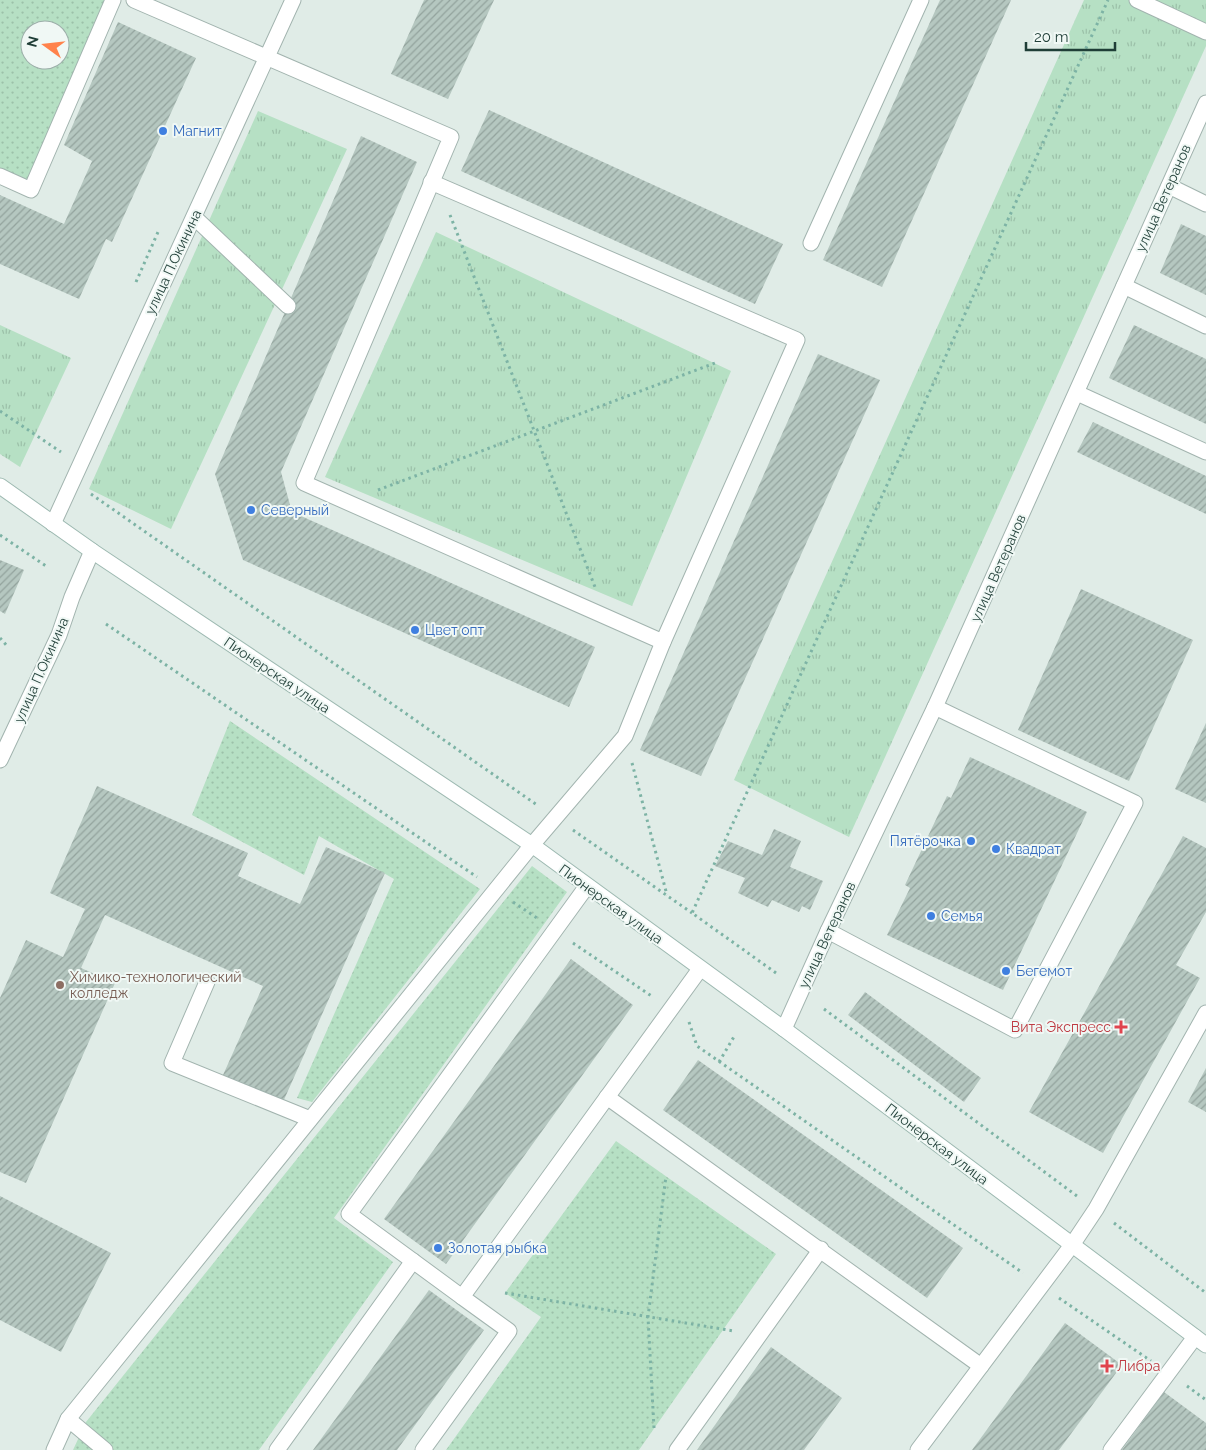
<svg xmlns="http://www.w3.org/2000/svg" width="1206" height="1450" font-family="Raleway,sans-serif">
<defs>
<pattern id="grass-dots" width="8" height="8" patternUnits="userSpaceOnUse" patternTransform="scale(1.25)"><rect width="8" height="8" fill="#b6e0c4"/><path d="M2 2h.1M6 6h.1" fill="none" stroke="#9cc1a9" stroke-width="1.8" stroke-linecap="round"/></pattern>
<pattern id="park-tufts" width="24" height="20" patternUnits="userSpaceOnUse" patternTransform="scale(1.25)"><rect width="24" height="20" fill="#b6e0c4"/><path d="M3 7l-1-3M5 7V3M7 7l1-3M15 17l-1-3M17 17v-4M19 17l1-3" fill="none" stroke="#9cc1a9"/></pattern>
<pattern id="building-hatch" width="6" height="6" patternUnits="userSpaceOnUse" patternTransform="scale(1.25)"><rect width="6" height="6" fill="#b5c7c0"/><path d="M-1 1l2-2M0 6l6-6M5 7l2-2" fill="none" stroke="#93a39d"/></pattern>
</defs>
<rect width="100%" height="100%" fill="#e0ece7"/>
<!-- grass -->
<g fill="url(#grass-dots)" fill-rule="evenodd">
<path d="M0,0H108L29,183L0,170ZM30,30H60V60H30Z"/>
<polygon points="230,721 480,889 312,1102 297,1098 394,879 319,836 304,875 192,815"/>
<polygon points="532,866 567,892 334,1218 393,1262 259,1450 73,1450 86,1422"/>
<polygon points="616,1141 776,1254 639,1450 446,1450 541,1317 505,1293"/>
</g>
<!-- park -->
<g fill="url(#park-tufts)">
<polygon points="1084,0 1206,0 1206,46 849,837 734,780"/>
<polygon points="258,111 347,149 171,529 89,489"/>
<polygon points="436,232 731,371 632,606 325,477"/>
<polygon points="0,325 71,358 20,467 0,454"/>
</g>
<!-- building -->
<g fill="url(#building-hatch)">
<polygon points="424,0 494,0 448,99 391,74"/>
<polygon points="940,0 1011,0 882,287 823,260"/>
<polygon points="118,22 196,58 112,242 106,239 79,299 0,264 0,195 64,224 92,161 64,145"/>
<polygon points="489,110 783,244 755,304 461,171"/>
<polygon points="361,136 417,162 281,472 292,512 595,647 569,707 243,560 215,474"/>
<polygon points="1181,224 1206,236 1206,295 1160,273"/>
<polygon points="1134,325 1206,359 1206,424 1109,378"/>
<polygon points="818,354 880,380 701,776 640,750"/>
<polygon points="1093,422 1206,476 1206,514 1077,452"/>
<polygon points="0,560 24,570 5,614 0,611"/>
<polygon points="1081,589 1193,640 1129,781 1018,730"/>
<polygon points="1206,723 1206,803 1175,789"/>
<polygon points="970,757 1087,812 1003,990 887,935 910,888 905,885 947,796 951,798"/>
<polygon points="97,786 248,853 238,876 300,904 326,847 385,873 283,1102 223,1075 263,986 105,915 81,968 115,983 26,1183 0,1172 0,998 26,940 63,957 85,909 50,893"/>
<polygon points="774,829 801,841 790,867 823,881 810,910 802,906 799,912 772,900 768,907 738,893 745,878 715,866 728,841 762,855"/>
<polygon points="1183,836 1206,848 1206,912 1176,965 1200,978 1103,1153 1029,1112"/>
<polygon points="571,959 633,1005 446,1264 384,1219"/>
<polygon points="865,992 981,1078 964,1102 848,1015"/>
<polygon points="698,1060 963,1248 927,1298 663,1110"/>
<polygon points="1206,1068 1206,1112 1188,1102"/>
<polygon points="0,1196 111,1253 61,1352 0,1320"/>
<polygon points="429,1290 484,1330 397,1450 313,1450"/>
<polygon points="1065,1323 1122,1365 1059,1450 972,1450"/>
<polygon points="771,1347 842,1398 804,1450 697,1450"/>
<polygon points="1164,1392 1206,1423 1206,1450 1122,1450"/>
</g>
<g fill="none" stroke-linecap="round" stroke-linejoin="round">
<defs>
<g id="lane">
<polyline points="134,0 451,137 304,483 663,642"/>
<polyline points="1137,0 1206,32"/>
<polyline points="0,176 31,190 113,0"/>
<polyline points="1169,186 1206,204"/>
<polyline points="194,217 288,306"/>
<polyline points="811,243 921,0"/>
<polyline points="1124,286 1206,326"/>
<polyline points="1077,393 1206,452"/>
<polyline points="828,931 1015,1030 1135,803 935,707"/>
<polyline points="207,982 172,1063 310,1119"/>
<polyline points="607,1097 981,1366"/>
<polyline points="462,1297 349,1214 587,886"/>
<polyline points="68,1419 105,1450"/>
<polyline points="54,1450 68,1419 532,845 625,736 663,642 797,340 431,182"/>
<polyline points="277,1450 413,1261"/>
<polyline points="423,1450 509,1331 462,1297 700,969"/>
<polyline points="677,1450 821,1249"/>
<polyline points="918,1450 1072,1245 1096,1209 1206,1013"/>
<polyline points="1111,1450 1195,1337"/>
</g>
<g id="street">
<polyline points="53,524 293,0"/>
<polyline points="0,760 59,635 72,597 92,551"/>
<polyline points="784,1029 828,931 935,707 1206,103"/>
</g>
<polyline id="secondary" points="0,486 92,551 532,845 784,1029 1206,1345"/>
</defs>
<!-- lane casing -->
<use href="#lane" stroke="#a2b4af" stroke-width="17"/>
<!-- street casing -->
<use href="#street" stroke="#a2b4af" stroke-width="17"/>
<!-- secondary casing -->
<use href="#secondary" stroke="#9db9b1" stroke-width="17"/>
<!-- path -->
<g stroke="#7db3a5" stroke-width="3" stroke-dasharray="2.5 4" stroke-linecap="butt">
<polyline points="450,215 595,587"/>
<polyline points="136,282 158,232"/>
<polyline points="0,411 61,452"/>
<polyline points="378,490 715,363"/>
<polyline points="91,494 537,805"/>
<polyline points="0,535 46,566"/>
<polyline points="106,624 477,877"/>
<polyline points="0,638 8,647"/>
<polyline points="632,763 667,895"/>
<polyline points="573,830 692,913"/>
<polyline points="513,902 537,918"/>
<polyline points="573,943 653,997"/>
<polyline points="776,973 692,913 1108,0"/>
<polyline points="824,1009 1077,1196"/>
<polyline points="689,1022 697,1046 1023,1273"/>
<polyline points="719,1062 735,1035"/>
<polyline points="1114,1223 1206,1293"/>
<polyline points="505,1293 734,1331"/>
<polyline points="1059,1298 1151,1361"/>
<polyline points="1187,1386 1206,1400"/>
<polyline points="654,1428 648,1317 666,1176"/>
</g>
<!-- lane -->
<use href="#lane" stroke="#fff" stroke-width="15"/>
<!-- street -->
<use href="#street" stroke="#fff" stroke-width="15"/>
<!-- secondary -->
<use href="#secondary" stroke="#fff" stroke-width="15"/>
</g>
<!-- markers -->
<g fill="#3f7fe0" stroke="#f0f8f5" stroke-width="2">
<circle cx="163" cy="131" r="5"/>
<circle cx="251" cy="510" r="5"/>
<circle cx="415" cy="630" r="5"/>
<circle cx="971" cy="841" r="5"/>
<circle cx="996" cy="849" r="5"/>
<circle cx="931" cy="916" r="5"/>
<circle cx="1006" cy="971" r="5"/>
<circle cx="438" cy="1248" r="5"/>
</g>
<circle fill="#8d6e63" stroke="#f0f8f5" stroke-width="2" cx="60" cy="985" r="5"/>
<g fill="#e0444e" stroke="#f0f8f5" stroke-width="2">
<path d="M1118.5 1019.5h5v5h5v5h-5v5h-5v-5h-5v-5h5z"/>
<path d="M1104.5 1358.5h5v5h5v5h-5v5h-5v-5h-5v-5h5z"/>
</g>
<g text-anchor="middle" stroke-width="4" stroke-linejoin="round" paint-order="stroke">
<!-- shop labels -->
<g font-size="14" fill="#366cbe" stroke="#f0f8f5" text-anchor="start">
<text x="173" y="136">Магнит</text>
<text x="261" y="515">Северный</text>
<text x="425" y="635">Цвет опт</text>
<text x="961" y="846" text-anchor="end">Пятёрочка</text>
<text x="1006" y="854">Квадрат</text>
<text x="941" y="921">Семья</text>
<text x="1016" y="976">Бегемот</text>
<text x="448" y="1253">Золотая рыбка</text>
</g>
<!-- street labels -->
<g font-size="14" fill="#1f3e37" stroke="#f0f8f5">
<text transform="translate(1163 198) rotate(-66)" y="5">улица Ветеранов</text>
<text transform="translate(173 262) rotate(-65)" y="5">улица П.Окинина</text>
<text transform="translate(998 568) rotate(-66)" y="5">улица Ветеранов</text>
<text transform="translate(41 670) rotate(-66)" y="5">улица П.Окинина</text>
<text transform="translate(277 675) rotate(34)" y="5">Пионерская улица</text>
<text transform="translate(611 904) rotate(36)" y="5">Пионерская улица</text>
<text transform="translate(827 935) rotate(-65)" y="5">улица Ветеранов</text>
<text transform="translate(937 1144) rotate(37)" y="5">Пионерская улица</text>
</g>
<!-- education labels -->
<g font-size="14" fill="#785e54" stroke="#f0f8f5" text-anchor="start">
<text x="70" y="982">Химико-технологический<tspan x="70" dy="16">колледж</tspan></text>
</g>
<!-- health labels -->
<g font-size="14" fill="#be3a42" stroke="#f0f8f5" text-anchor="end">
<text x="1111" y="1032">Вита Экспресс</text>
<text x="1117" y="1371" text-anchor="start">Либра</text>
</g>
</g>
<!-- north arrow -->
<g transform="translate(45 45) rotate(285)"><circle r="24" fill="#f0f8f5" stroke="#9caea9"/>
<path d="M0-4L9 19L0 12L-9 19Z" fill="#ff824b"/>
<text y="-8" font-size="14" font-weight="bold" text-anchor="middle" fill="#1f3e37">N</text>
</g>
<!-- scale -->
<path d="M1026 42v8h89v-8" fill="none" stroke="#1f3e37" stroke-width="2.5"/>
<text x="1034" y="42" font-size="15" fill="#1f3e37" stroke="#f0f8f5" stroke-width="4" paint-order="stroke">20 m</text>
</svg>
